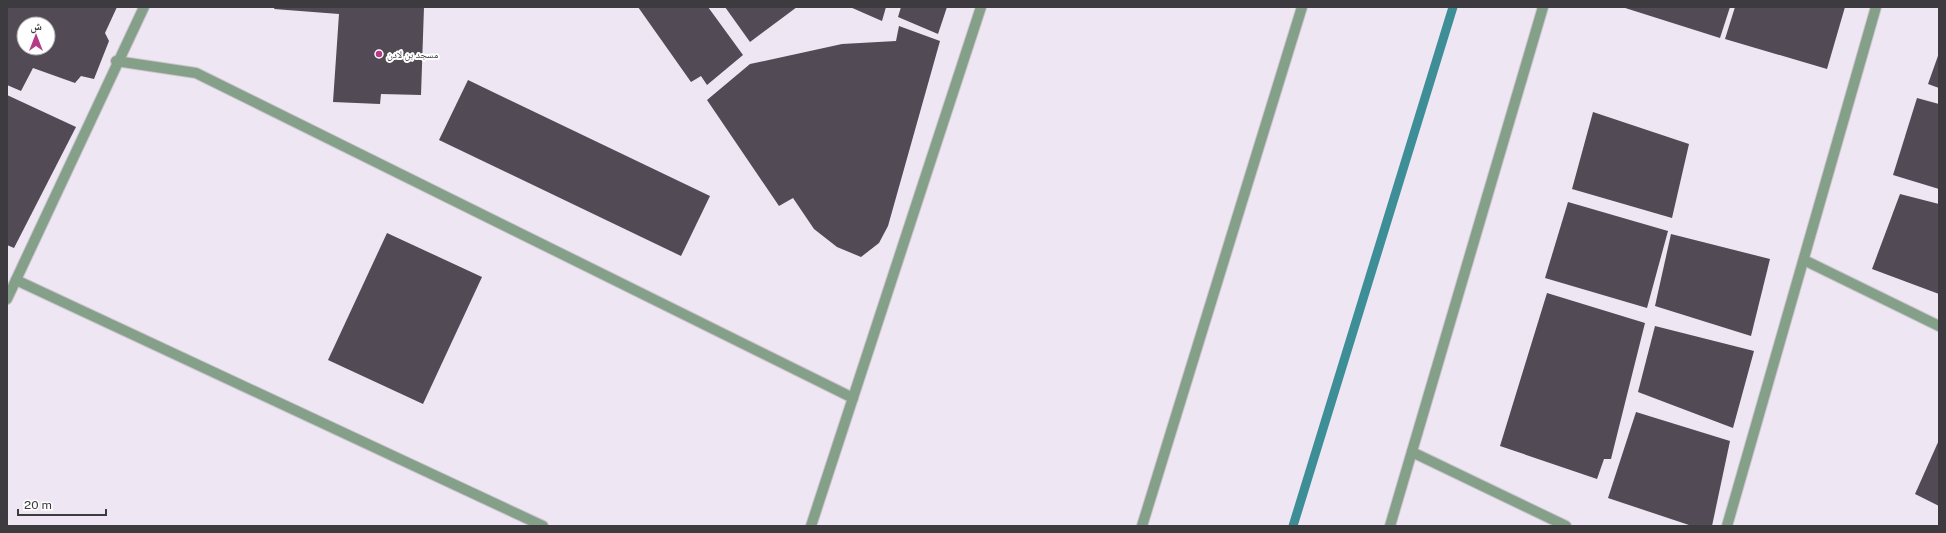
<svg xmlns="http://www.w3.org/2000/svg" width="1946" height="533" font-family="'Public Sans','Noto Naskh Arabic',sans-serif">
<rect width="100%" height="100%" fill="#efe6f3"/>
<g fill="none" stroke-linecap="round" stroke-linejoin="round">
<!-- stream -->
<polyline stroke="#3e8e97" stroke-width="9" points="1293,526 1453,7"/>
</g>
<!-- building -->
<g fill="#524a55" fill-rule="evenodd">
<path d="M7,7H117L105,33L109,41L94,79L81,76L75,83L33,68L21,91L7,85ZM24,24H48V48H24Z"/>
<polygon points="275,7 424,7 421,95 381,94 380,104 333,102 339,14 274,9"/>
<polygon points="638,7 708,7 743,55 707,85 701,76 691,82"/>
<polygon points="725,7 797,7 750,42"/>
<polygon points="850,7 886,7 882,21"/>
<polygon points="901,7 947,7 938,34 898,17"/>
<polygon points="1622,7 1730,7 1720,38"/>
<polygon points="1735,7 1845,7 1827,69 1725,39"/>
<polygon points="899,26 940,41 888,226 879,243 861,257 837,247 814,229 793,198 779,206 707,100 750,64 842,44 896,41"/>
<polygon points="1939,53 1939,88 1928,84"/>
<polygon points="468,80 710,196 681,256 439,140"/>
<polygon points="7,95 76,127 14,248 7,245"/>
<polygon points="1917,98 1939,104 1939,189 1893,175"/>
<polygon points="1593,112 1689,144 1672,218 1572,189"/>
<polygon points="1900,194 1939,204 1939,294 1872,269"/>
<polygon points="1568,202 1668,231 1647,308 1545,278"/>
<polygon points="387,233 482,277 423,404 328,360"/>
<polygon points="1671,234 1770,259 1751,336 1655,306"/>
<polygon points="1547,293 1645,323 1611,459 1604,459 1597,479 1500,446"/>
<polygon points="1655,326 1754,351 1733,428 1638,392"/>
<polygon points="1636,412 1730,441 1712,526 1692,526 1608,498"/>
<polygon points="1939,440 1939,506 1915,494"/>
</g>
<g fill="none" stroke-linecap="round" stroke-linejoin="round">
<defs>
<g id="minor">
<polyline points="116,61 196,73 853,398"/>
<polyline points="1804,260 1939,326"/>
<polyline points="16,280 543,526"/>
<polyline points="7,299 144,7"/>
<polyline points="1412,452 1566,526"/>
<polyline points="811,526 981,7"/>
<polyline points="1142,526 1302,7"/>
<polyline points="1390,526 1543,7"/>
<polyline points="1727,526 1876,7"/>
</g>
</defs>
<!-- minor casing -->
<use href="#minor" stroke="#ccc4cf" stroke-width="12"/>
<!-- minor -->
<use href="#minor" stroke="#84a088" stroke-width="10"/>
</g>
<!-- markers -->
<circle fill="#b73a89" stroke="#fff" stroke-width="1.5" cx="379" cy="54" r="4"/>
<g text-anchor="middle" stroke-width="4" stroke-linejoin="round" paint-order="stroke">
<!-- poi labels -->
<g font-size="10" fill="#3e3b40" stroke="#fff" text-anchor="start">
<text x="387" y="58">مسجد بن لادن</text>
</g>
</g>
<!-- border -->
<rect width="1946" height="533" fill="none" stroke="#3e3b40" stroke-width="16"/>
<!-- north arrow -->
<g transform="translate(36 36)"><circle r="19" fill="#ffffff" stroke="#b2b1b3"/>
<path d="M0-3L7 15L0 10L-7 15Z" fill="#b73a89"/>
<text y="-6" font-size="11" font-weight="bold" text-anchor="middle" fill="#3e3b40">ش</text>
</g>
<!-- scale -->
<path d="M18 509v6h88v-6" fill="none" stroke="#3e3b40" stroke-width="2"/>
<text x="24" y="509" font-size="12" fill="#3e3b40" stroke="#ffffff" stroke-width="3" paint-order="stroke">20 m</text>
</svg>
